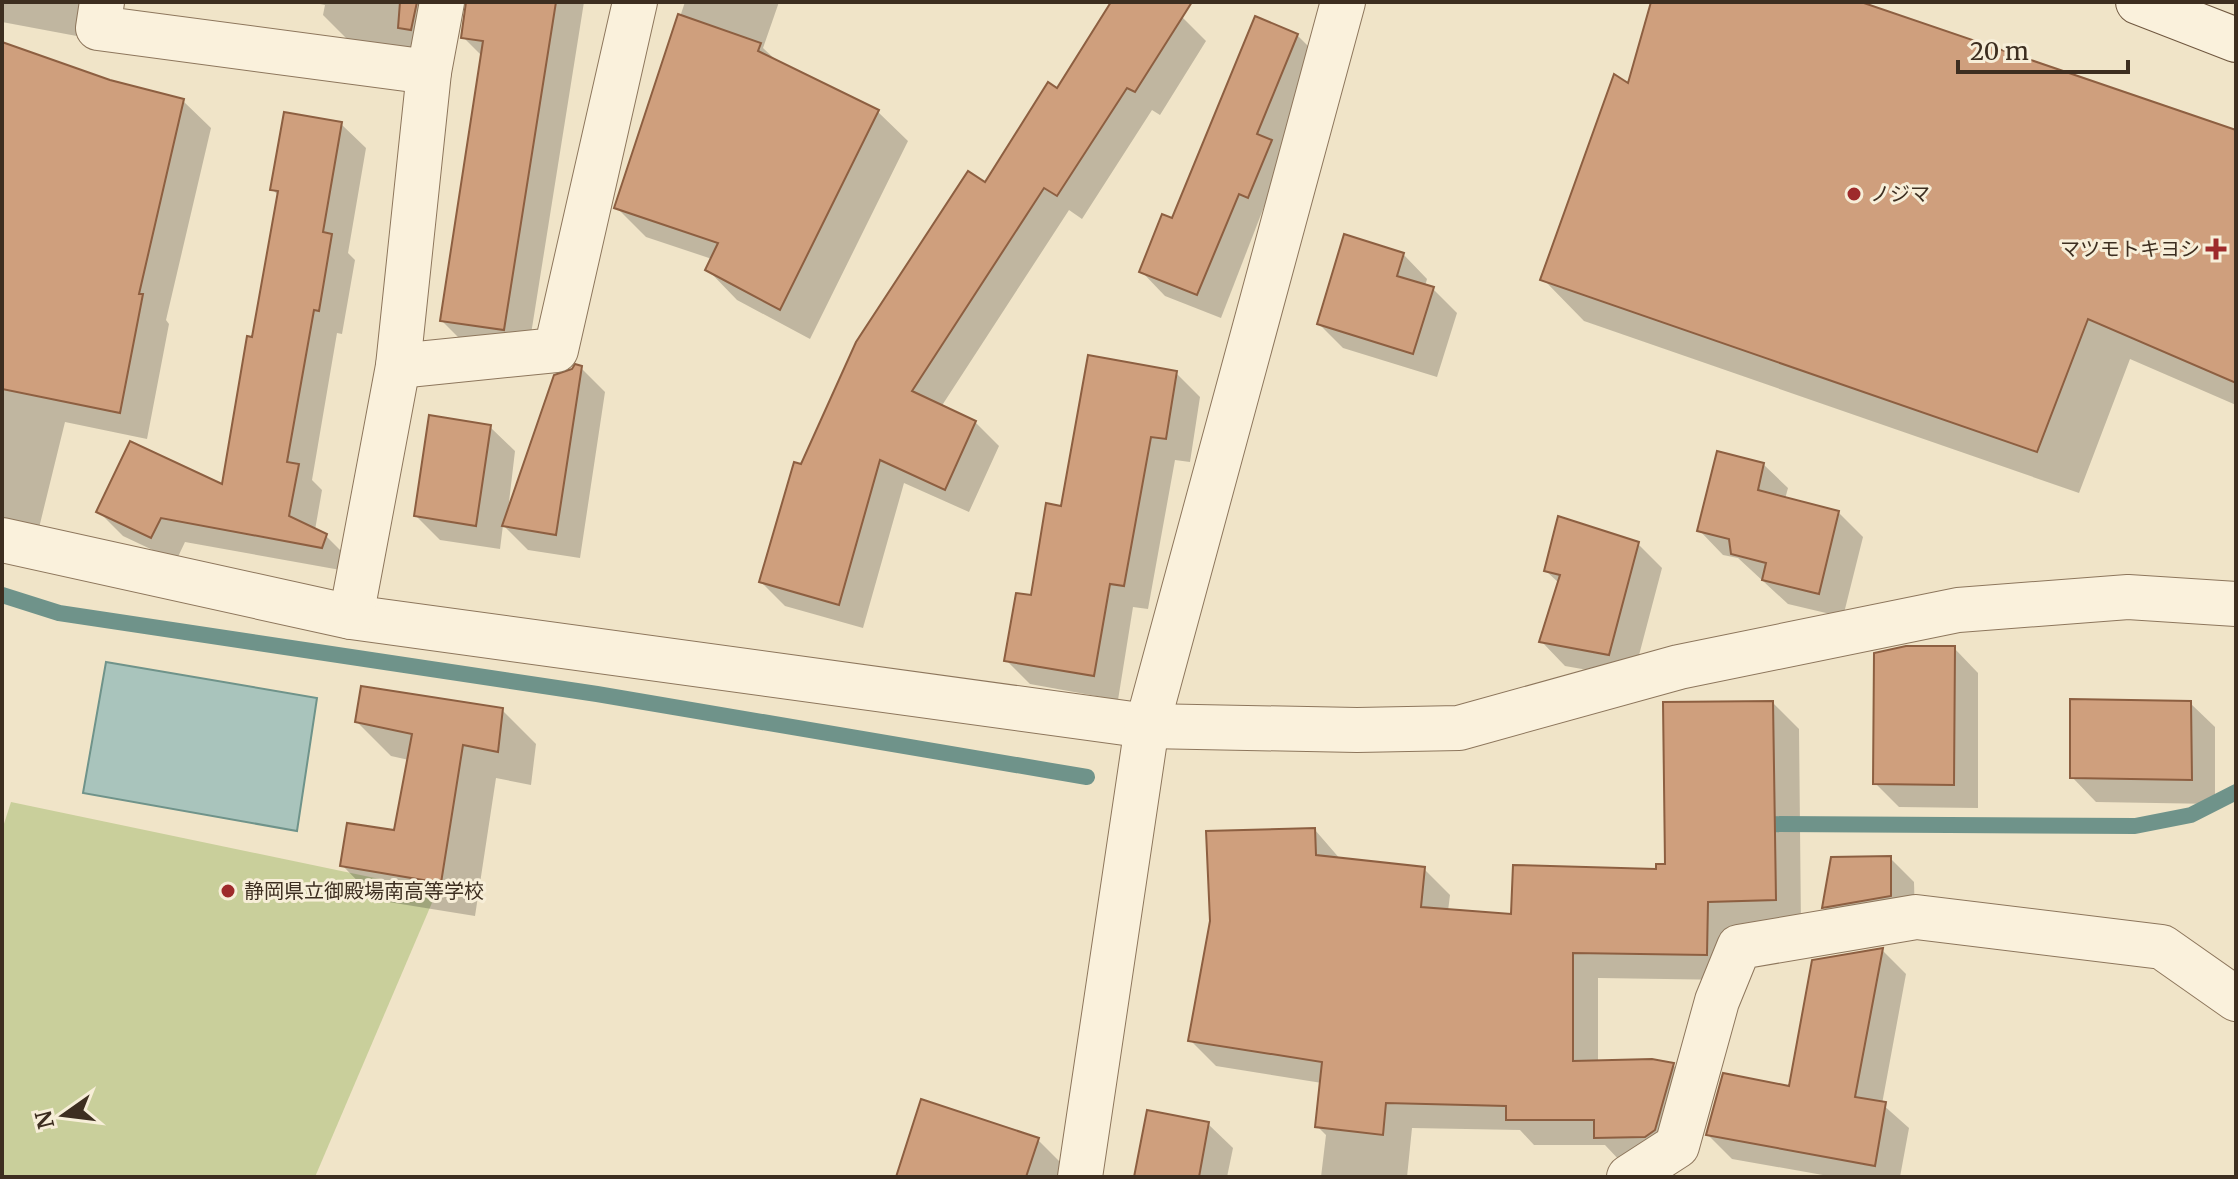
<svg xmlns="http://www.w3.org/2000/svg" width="2238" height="1179" font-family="Merriweather,'Noto Sans JP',serif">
<rect width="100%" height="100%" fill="#f0e4c8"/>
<!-- garden -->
<polygon fill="#c9cf9b" points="11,802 437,891 315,1177 2,1177 2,830"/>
<!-- water -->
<polygon fill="#a9c4bc" stroke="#6f938a" stroke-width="2" points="106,662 317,698 297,831 83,793"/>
<!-- shadow -->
<g fill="#0003">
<polygon points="2,2 112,2 98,40 2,22"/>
<polygon points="310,2 460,2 435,53 347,39 323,15 325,5"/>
<polygon points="466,2 584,2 528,353 466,345 442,321 483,57 463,37"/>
<polygon points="685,2 779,2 763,48 780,64 878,112 908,141 810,339 737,300 708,270 712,259 646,237 616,207"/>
<polygon points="1113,2 1160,2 1182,17 1206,41 1160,115 1152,110 1082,219 1069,210 941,407 975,422 999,446 969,512 904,483 863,628 785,606 761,582 802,467 985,184 1057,90"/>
<polygon points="1653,2 1855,2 2236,132 2236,405 2130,359 2079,493 1584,321 1543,279 1629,86"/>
<polygon points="1297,35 1321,59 1221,318 1165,296 1141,271"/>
<polygon points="2,44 109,82 183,101 211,128 166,320 169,324 147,439 65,422 38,532 2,523"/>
<polygon points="341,124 366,148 348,253 355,260 342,334 337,333 312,480 322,490 315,530 325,535 350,560 346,571 185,542 176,561 123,536 99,512 223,487 279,196 272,189"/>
<polygon points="1403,254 1427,279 1425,286 1432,288 1457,313 1437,377 1343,348 1319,324"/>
<polygon points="581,368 605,392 580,558 528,550 503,525 500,549 440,540 416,516 490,427 515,451 507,519 573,371"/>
<polygon points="1176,373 1200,397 1190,462 1175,460 1148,609 1133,607 1118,700 1030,684 1006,660 1033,598 1063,508"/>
<polygon points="1763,464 1788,488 1785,499 1838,512 1863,537 1843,617 1788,604 1738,558 1723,555 1699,530"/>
<polygon points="1638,544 1662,568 1633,678 1565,666 1541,641 1559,583 1546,571"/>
<polygon points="1954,648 1978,673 1978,808 1899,807 1875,783"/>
<polygon points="1773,703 1799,729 1801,926 1732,980 1598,978 1598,1062 1673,1065 1699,1091 1681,1156 1622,1163 1605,1145 1534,1145 1520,1130 1412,1128 1407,1177 1321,1177 1326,1135 1317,1126 1322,1083 1216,1066 1190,1040 1315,830 1341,860 1424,869 1450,895 1448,911 1513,917 1667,867"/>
<polygon points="2190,703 2215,727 2215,804 2096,802 2072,777"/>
<polygon points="502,710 536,744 531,785 496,778 475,916 376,900 342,865 396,833 409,760 391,756 357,722"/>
<polygon points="1890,858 1914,882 1915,920 1848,931 1824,907"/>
<polygon points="1882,950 1906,974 1882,1104 1909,1128 1900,1177 1834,1177 1732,1159 1708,1135 1791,1088"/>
<polygon points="1208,1124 1233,1148 1227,1177 1139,1177"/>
<polygon points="1038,1140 1062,1164 1058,1177 898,1177"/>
</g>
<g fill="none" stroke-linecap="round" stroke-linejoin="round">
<!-- stream -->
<g stroke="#6f938a" stroke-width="16">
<polyline points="2,595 59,613 597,694 1087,777"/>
<polyline points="1755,824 2135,826 2191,815 2236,792"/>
</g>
</g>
<!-- building -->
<g fill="#cf9f7d" stroke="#8d5f41" stroke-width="2">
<polygon points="400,2 417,2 411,30 398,28"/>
<polygon points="466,2 556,2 504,330 440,321 483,41 461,38"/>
<polygon points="1111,2 1192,2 1135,92 1127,88 1057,196 1044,188 912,391 976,421 945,490 880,460 839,605 759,582 794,462 801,464 856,342 968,171 985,182 1048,82 1057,88"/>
<polygon points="1651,2 1861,2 2236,130 2236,383 2088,319 2037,452 1540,280 1614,74 1628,83"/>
<polygon points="678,14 761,43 758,51 879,110 780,310 705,270 718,243 614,208"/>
<polygon points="1255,16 1298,34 1257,134 1272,140 1248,198 1239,194 1197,295 1139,272 1162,214 1172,218"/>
<polygon points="2,42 110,80 184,99 139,294 143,294 120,413 2,389"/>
<polygon points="284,112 342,122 323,232 332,234 319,311 314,310 287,462 299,464 289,516 327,534 322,548 161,518 151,538 96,512 130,441 222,484 247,336 252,337 278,191 270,190"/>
<polygon points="1344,234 1404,253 1397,276 1434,287 1413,354 1317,324"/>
<polygon points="1088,355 1177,371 1166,439 1151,437 1124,586 1110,584 1094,676 1004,661 1016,593 1031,595 1046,503 1061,506"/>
<polygon points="575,364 582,366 556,535 502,526 554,375 572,369"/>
<polygon points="429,415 491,425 476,526 414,516"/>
<polygon points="1717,451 1764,463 1758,490 1839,511 1819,594 1762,580 1766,563 1731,554 1729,539 1697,531"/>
<polygon points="1558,516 1639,542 1609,655 1539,642 1560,575 1544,571"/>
<polygon points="1906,646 1955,646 1954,785 1873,784 1874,653"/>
<polygon points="361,686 503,708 498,752 463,745 441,883 340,866 347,823 394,830 412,734 355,722"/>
<polygon points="2070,699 2191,701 2192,780 2070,778"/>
<polygon points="1773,701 1776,900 1708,902 1707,955 1573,953 1573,1061 1652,1059 1674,1063 1655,1130 1645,1137 1594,1138 1594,1120 1506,1120 1506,1106 1386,1103 1383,1135 1315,1127 1322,1062 1188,1041 1210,921 1206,831 1315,828 1316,855 1425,867 1421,907 1511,914 1513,865 1656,869 1656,864 1665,864 1663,702"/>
<polygon points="1891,856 1891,896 1822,908 1831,857"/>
<polygon points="1883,948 1855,1097 1886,1102 1875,1166 1706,1135 1723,1073 1789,1086 1812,960"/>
<polygon points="921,1099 1039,1138 1026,1177 896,1177"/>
<polygon points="1147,1110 1209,1122 1199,1177 1134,1177"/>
</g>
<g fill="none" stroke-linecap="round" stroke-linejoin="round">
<defs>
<g id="street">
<polyline points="102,2 98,28 429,72"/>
<polyline points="398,366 556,350 635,2"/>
<polyline points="2,540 351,617 1147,726 1357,730 1459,728 1679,667 1958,610 2128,597 2236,604"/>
<polyline points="351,617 398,366 429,72 442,2"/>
<polyline points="1080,1177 1147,726 1343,2"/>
<polyline points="1629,1177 1677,1146 1717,1001 1739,947 1916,917 2162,947 2236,999"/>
</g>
<polyline id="secondary" points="2138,2 2236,40"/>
</defs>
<!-- street casing -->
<use href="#street" stroke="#8d765c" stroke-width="46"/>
<!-- secondary casing -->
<use href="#secondary" stroke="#6f573f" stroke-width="46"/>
<!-- street -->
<use href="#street" stroke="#faf1dc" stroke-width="44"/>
<!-- secondary -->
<use href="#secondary" stroke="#faf1dc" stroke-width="44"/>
</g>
<!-- markers -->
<g fill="#9e2a2b" stroke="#f7eed8" stroke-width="3">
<circle cx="1854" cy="194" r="8"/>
<path d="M2212 237h8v8h8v8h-8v8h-8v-8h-8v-8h8z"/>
<circle cx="228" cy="891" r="8"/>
</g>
<g text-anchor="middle" stroke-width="6" stroke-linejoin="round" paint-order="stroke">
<!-- poi labels -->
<g font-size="20" fill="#3d2e20" stroke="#f7eed8" text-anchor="start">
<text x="1870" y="201">ノジマ</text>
<text x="2200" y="256" text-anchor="end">マツモトキヨシ</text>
<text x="244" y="898">静岡県立御殿場南高等学校</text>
</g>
</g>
<!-- border -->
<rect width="2238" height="1179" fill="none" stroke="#3d2e20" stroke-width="8"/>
<!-- north arrow -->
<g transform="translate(64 1115) rotate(256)" stroke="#f7eed8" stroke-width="6" paint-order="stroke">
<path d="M0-6L14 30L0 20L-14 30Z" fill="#3d2e20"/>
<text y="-12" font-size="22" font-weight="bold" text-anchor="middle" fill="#3d2e20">N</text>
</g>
<!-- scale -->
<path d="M1958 60v12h170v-12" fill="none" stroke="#3d2e20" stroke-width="4"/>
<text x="1970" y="60" font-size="24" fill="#3d2e20" stroke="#f7eed8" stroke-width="6" paint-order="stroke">20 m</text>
</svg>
